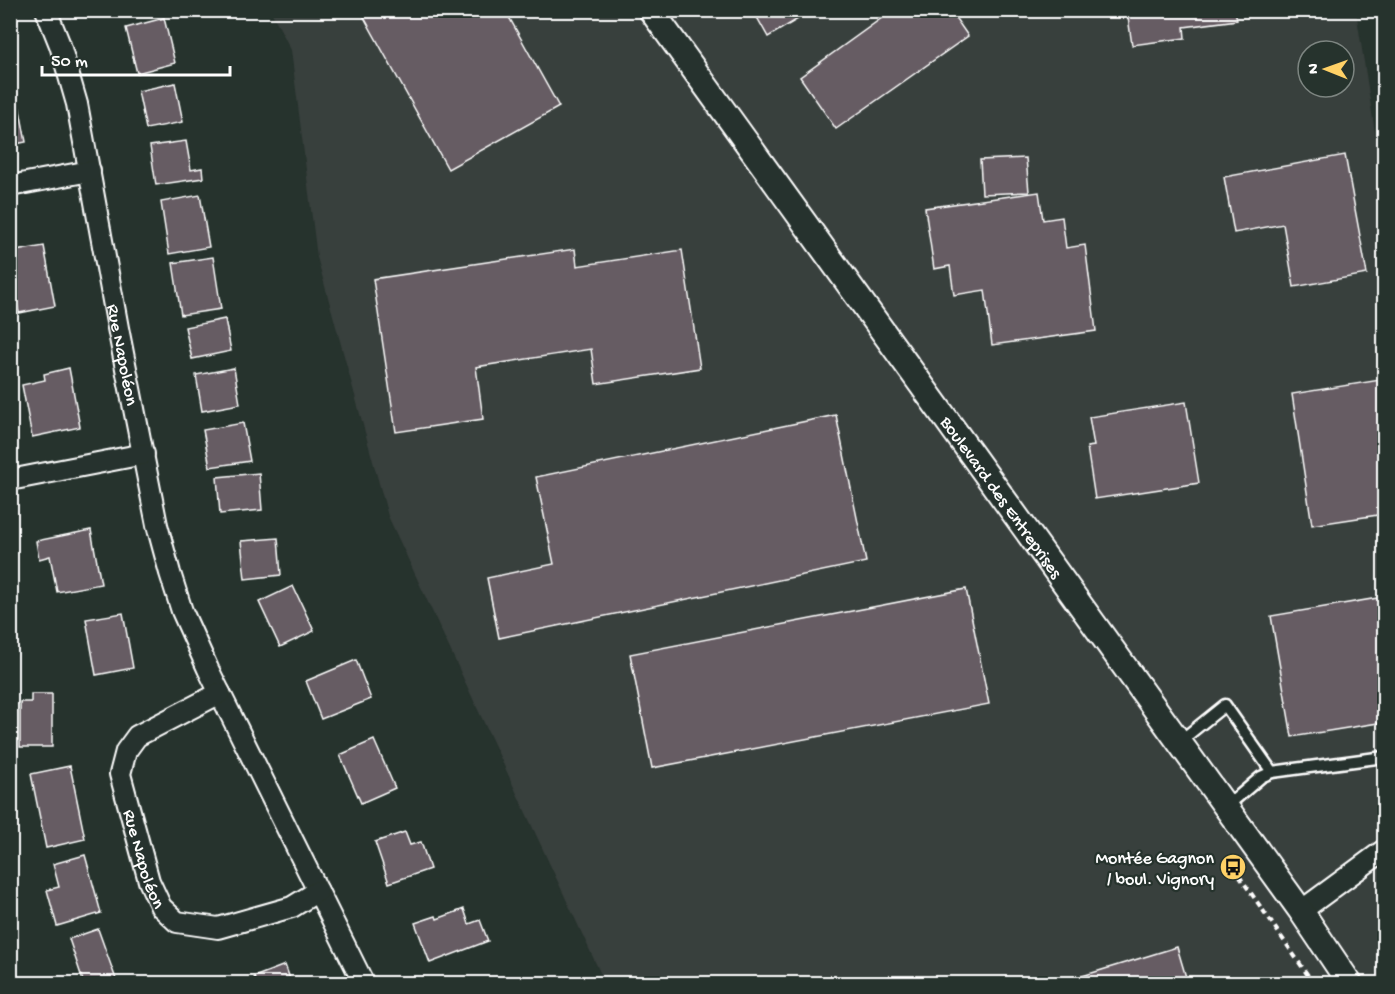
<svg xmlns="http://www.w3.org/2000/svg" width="1395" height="994" font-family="'Gochi Hand',sans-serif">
<rect width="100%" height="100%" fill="#26332d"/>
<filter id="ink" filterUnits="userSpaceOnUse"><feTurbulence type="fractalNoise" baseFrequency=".0167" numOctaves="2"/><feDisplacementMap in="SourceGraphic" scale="12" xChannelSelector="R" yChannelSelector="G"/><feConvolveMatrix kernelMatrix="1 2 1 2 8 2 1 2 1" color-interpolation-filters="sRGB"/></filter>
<g filter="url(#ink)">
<!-- built -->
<path fill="#393f3d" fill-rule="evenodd" d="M271,11H1356L1384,190V983H605L388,516L317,257L291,50ZM1308,51H1344V87H1308Z"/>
<!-- building -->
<g fill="#665c63" stroke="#fff" stroke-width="1.5">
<polygon points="360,10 505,10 559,107 448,169"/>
<polygon points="753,10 813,10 768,37"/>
<polygon points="893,10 950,10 968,36 836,129 800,77"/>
<polygon points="1127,10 1235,10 1237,20 1184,27 1185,38 1132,45"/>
<polygon points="164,18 175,63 137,73 126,28"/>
<polygon points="175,83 183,122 146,129 138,91"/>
<polygon points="18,100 26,142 10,145 10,101"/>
<polygon points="186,141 191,170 202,168 203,178 156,185 150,146"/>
<polygon points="1345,155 1367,274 1294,287 1283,224 1234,233 1224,177"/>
<polygon points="1026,158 1029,192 982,194 980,160"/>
<polygon points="1039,192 1043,220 1062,217 1066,248 1085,245 1096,331 992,345 985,290 954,295 950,266 934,269 925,208"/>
<polygon points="200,195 209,247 169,254 161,202"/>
<polygon points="44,246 55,306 19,313 10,270 10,252"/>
<polygon points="575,249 577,266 682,250 700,368 596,384 591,349 476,367 483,419 396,432 373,279"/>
<polygon points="213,257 221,309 181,315 173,263"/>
<polygon points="225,319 231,351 192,359 185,327"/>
<polygon points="69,368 80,427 32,437 22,385 45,380 44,374"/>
<polygon points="234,368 240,404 202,411 196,375"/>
<polygon points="1380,380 1384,411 1384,514 1312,525 1292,394"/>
<polygon points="1186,402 1199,483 1095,499 1087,447 1094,446 1089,417"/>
<polygon points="836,415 866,562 499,638 487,578 554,564 536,477"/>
<polygon points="243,423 250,461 210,467 203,430"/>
<polygon points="259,473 262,510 220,514 217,477"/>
<polygon points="91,530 101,584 57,592 50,556 39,559 36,541"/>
<polygon points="278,538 281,575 245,579 241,541"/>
<polygon points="293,586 314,631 280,647 259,602"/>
<polygon points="966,589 989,704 652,768 630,654"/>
<polygon points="1384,597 1384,722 1292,737 1271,616"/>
<polygon points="123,613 133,668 96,675 86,619"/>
<polygon points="356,660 371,699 321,719 306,681"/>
<polygon points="31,694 52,694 52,747 20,747 20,702 31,702"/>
<polygon points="374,740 395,788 361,803 340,755"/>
<polygon points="70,766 85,839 46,848 31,774"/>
<polygon points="405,832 410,845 421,842 430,869 389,883 375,842"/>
<polygon points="85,855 101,913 57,926 47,890 59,887 53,864"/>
<polygon points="464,909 469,924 480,920 488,941 430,963 415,923 436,916 437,919"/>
<polygon points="98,929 117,982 84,984 69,939"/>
<polygon points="1177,947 1188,984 1056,984"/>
<polygon points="285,965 292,984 257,984 254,977"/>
</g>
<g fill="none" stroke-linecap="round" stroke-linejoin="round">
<defs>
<g id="service">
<polyline points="1179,742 1225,705 1272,772"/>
<polyline points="1226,807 1261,777 1272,772 1384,757"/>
</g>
<g id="minor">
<path id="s1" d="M46,10L60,45L77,104L118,328L157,525L170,573L182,611L208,669L364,984"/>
<polyline points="10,186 90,171"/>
<polyline points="10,480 144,454"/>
<path id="s2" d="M220,693L137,736L126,751L120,774L149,881L161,907L177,922L218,928L292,907L318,891"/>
<polyline points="1301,911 1384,850"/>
</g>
<g id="tertiary">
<path id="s3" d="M651,10L1301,911L1350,984"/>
</g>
</defs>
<!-- service casing -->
<use href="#service" stroke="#fff" stroke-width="15"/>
<!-- minor casing -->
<use href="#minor" stroke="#fff" stroke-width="24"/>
<!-- tertiary casing -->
<use href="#tertiary" stroke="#fff" stroke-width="28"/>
<!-- path -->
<polyline stroke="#fff" stroke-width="4" stroke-dasharray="6 4.5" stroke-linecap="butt" points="1233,867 1314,984"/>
<!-- service -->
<use href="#service" stroke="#26332d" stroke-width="10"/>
<!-- minor -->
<use href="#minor" stroke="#26332d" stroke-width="20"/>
<!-- tertiary -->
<use href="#tertiary" stroke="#26332d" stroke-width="24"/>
</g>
</g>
<!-- icons -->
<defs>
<symbol id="bus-disc" viewBox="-11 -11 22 22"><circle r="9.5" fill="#ffd166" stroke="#26332d"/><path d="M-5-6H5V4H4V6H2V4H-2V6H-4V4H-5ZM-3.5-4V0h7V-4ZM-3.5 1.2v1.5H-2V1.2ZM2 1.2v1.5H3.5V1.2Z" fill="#111"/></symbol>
</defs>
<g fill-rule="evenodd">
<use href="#bus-disc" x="1218" y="852" width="30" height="30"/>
</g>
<g text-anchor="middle" stroke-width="4.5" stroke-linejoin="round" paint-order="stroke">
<!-- street labels -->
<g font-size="18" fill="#fff" stroke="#26332d">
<text dy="6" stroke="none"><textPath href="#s1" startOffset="354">Rue Napoléon</textPath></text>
<text dy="6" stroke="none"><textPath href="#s3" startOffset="600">Boulevard des Entreprises</textPath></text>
<text dy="6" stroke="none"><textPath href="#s2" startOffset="224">Rue Napoléon</textPath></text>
</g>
<!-- poi labels -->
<g font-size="18" fill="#fff" stroke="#26332d" text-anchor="end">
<text x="1214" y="863">Montée Gagnon<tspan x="1214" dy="21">/ boul. Vignory</tspan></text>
</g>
</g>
<!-- margin -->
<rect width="1395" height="994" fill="none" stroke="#26332d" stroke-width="36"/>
<rect x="18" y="18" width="1359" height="958" fill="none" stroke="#fff" stroke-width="2" filter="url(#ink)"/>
<!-- north arrow -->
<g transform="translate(1326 69) rotate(271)"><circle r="28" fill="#26332d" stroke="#7d8581" stroke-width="1.5"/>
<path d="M0-4.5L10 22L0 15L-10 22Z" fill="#ffd166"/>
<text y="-9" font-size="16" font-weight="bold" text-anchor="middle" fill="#ffffff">N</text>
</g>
<!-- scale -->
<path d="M42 66v9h188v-9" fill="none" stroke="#ffffff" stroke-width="3"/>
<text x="51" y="66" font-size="18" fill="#ffffff" stroke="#26332d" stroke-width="4.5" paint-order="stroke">50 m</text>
</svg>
